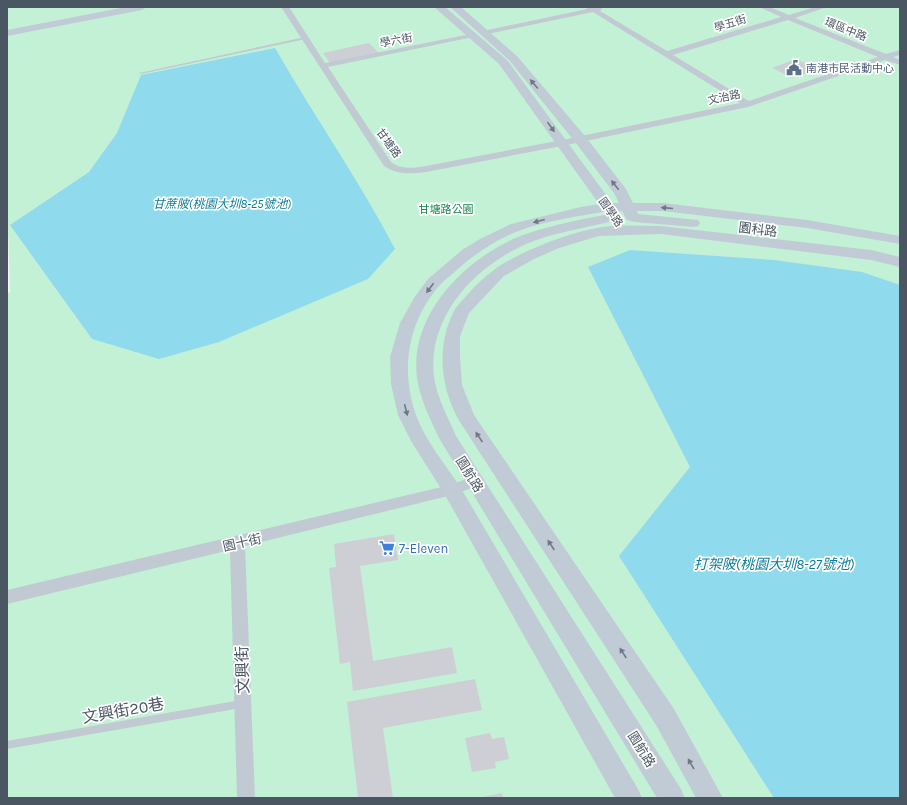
<svg xmlns="http://www.w3.org/2000/svg" width="907" height="805" font-family="Karla,'Noto Sans TC',sans-serif">
<rect width="100%" height="100%" fill="#f5f3f3"/>
<!-- green -->
<polygon fill="#c3f1d5" points="7,7 900,7 900,798 7,798 7,292 10,293 7,193"/>
<!-- water -->
<g fill="#90daee">
<path d="M275,48C314,116 359,180 395,249L368,279L219,342L159,359L92,339L10,225L89,172L117,133L141,75Z"/>
<polygon points="630,250 774,260 862,272 900,285 900,798 774,798 619,556 690,467 588,267"/>
</g>
<!-- building -->
<g fill="#cdcfd5">
<polygon points="369,43 379,53 330,63 323,53"/>
<polygon points="796,59 817,69 793,78 772,68"/>
<polygon points="394,534 398,560 360,566 373,661 452,647 457,673 353,691 350,662 340,664 329,568 336,567 334,544"/>
<polygon points="475,679 482,710 383,728 393,798 358,798 347,702"/>
<polygon points="490,733 492,739 504,737 509,759 495,762 496,768 472,772 465,738"/>
<polygon points="502,793 503,798 483,798 483,797"/>
</g>
<g fill="none" stroke-linecap="round" stroke-linejoin="round">
<!-- lane -->
<g fill="#c1cad2" fill-rule="evenodd">
<polygon points="305,37 306,37 306,39 141,74 139,73"/>
<polygon points="241,700 244,701 245,704 244,707 241,708 7,749 7,741"/>
</g>
<!-- street -->
<g fill="#c1cad2" fill-rule="evenodd">
<path d="M281,7H289L325,63L476,33V37H473L328,67L391,162C402,170 413,168 426,166L562,140L740,103L593,12L483,35L479,33L483,31L587,9L585,7H601L602,9L600,11L667,51L781,17L759,7H769L789,15L815,7H827L795,18L886,54L900,50V55L893,57L900,60V65L885,60L748,107L562,146L426,172C410,174 398,175 384,166ZM788,20L878,57L749,101L673,55Z"/>
<polygon points="475,476 480,477 482,481 480,485 452,495 245,546 255,798 237,798 230,550 7,604 7,590 450,485"/>
</g>
<!-- secondary -->
<g fill="#c1cbd6" fill-rule="evenodd">
<polygon points="126,7 147,7 142,10 7,36 7,30"/>
<path d="M434,7H445L507,60L612,203H619L614,193L575,142L509,60L450,7H461L517,56L585,136L626,189L633,203H663L807,220L900,236V244L807,228L663,211H637L638,214L698,220L700,223L698,226L693,227L635,222L627,220L622,211H619L621,215L619,218H611L609,222C581,229 551,233 524,245C473,268 427,318 434,377C437,398 448,417 456,436L681,789L685,798H657L439,438C430,419 420,399 417,378C409,317 461,263 513,239C541,227 574,221 604,215H607L604,212C578,216 546,221 521,230C499,238 477,252 459,268C453,274 445,279 439,286C408,322 400,370 416,415C425,440 444,463 459,485L638,789L642,798H615L445,495L411,441L398,415L391,384L390,357L400,323L414,298L428,279L462,250L480,239L511,224L581,207L599,204L499,64Z"/>
<path d="M661,226L871,250L900,257V267L871,260L661,234L599,236L559,248L534,259L504,276L469,313L460,336V357L462,385L474,415L674,709L723,798H696L656,725L460,422C440,388 436,346 454,311C457,305 463,300 467,295C475,286 484,277 494,270C518,252 568,233 597,228C618,224 640,226 661,226Z"/>
</g>
</g>
<!-- one-way arrows -->
<defs><path id="oneway-solid" d="M-6-.8H1V-3.2L6.5 0L1 3.2V.8H-6Z"/></defs>
<g fill="#6e7984">
<use href="#oneway-solid" transform="translate(534 84) rotate(-130)"/>
<use href="#oneway-solid" transform="translate(551 127) rotate(54)"/>
<use href="#oneway-solid" transform="translate(615 185) rotate(-128)"/>
<use href="#oneway-solid" transform="translate(667 208) rotate(-175)"/>
<use href="#oneway-solid" transform="translate(539 221) rotate(165)"/>
<use href="#oneway-solid" transform="translate(430 288) rotate(127)"/>
<use href="#oneway-solid" transform="translate(406 410) rotate(76)"/>
<use href="#oneway-solid" transform="translate(479 437) rotate(-124)"/>
<use href="#oneway-solid" transform="translate(551 545) rotate(-123)"/>
<use href="#oneway-solid" transform="translate(623 653) rotate(-123)"/>
<use href="#oneway-solid" transform="translate(691 764) rotate(-120)"/>
</g>
<!-- icons -->
<defs>
<symbol id="civic-bare" viewBox="-9 -9 18 18"><path d="M-.6-6.5H3V-4.5H.6V-3L4-1V1h2V6H-6V1h2V-1L-.6-3ZM-1.2 2.5V6h2.4V2.5Z" fill="#5c6f8a" stroke="#fff" stroke-width="2.5" paint-order="stroke"/></symbol>
<symbol id="supermarket-bare" viewBox="-9 -9 18 18"><path d="M-6-5.5h2.5l.6 2H6L4.5 2H-2.5L-4.4-4H-6ZM-1.5 3.2a1.3 1.3 0 1 0 .1 0ZM3 3.2a1.3 1.3 0 1 0 .1 0Z" fill="#3f7fe0" stroke="#fff" stroke-width="2.5" paint-order="stroke"/></symbol>
</defs>
<g fill-rule="evenodd">
<use href="#civic-bare" x="783" y="57" width="22" height="22"/>
<use href="#supermarket-bare" x="376" y="537" width="22" height="22"/>
</g>
<g text-anchor="middle" stroke-width="3.5" stroke-linejoin="round" paint-order="stroke">
<!-- far-street labels -->
<g font-size="11" fill="#4a5661" stroke="#fff">
<text transform="translate(730 23) rotate(-17)" y="4">學五街</text>
<text transform="translate(846 29) rotate(22)" y="4">環區中路</text>
<text transform="translate(396 40) rotate(-11)" y="4">學六街</text>
<text transform="translate(724 97) rotate(-12)" y="4">文治路</text>
<text transform="translate(389 143) rotate(54)" y="4">甘塘路</text>
<text transform="translate(611 212) rotate(55)" y="4">園學路</text>
</g>
<!-- far-service labels -->
<g font-size="11" fill="#4e5e75" stroke="#fff" text-anchor="start">
<text x="806" y="72">南港市民活動中心</text>
</g>
<!-- far-park labels -->
<g font-size="11" fill="#17864f" stroke="#fff">
<text x="446" y="213">甘塘路公園</text>
</g>
<!-- far-water labels -->
<g font-size="12" font-style="italic" fill="#0c7c9b" stroke="#fff">
<text x="222" y="208">甘蔗陂(桃園大圳8-25號池)</text>
</g>
<!-- street labels -->
<g font-size="13" fill="#4a5661" stroke="#fff">
<text transform="translate(758 229) rotate(7)" y="5">園科路</text>
<text transform="translate(470 474) rotate(58)" y="5">園航路</text>
<text transform="translate(242 542) rotate(-13)" y="5">園十街</text>
<text transform="translate(642 749) rotate(58)" y="5">園航路</text>
</g>
<!-- shop labels -->
<g font-size="13" fill="#366cbe" stroke="#fff" text-anchor="start">
<text x="399" y="553">7-Eleven</text>
</g>
<!-- water labels -->
<g font-size="14" font-style="italic" fill="#0c7c9b" stroke="#fff">
<text x="774" y="569">打架陂(桃園大圳8-27號池)</text>
</g>
<!-- near-street labels -->
<g font-size="16" fill="#4a5661" stroke="#fff">
<text transform="translate(242 670) rotate(-92)" y="6">文興街</text>
<text transform="translate(123 710) rotate(-10)" y="6">文興街20巷</text>
</g>
</g>
<!-- border -->
<rect width="907" height="805" fill="none" stroke="#4a5661" stroke-width="16"/>
</svg>
